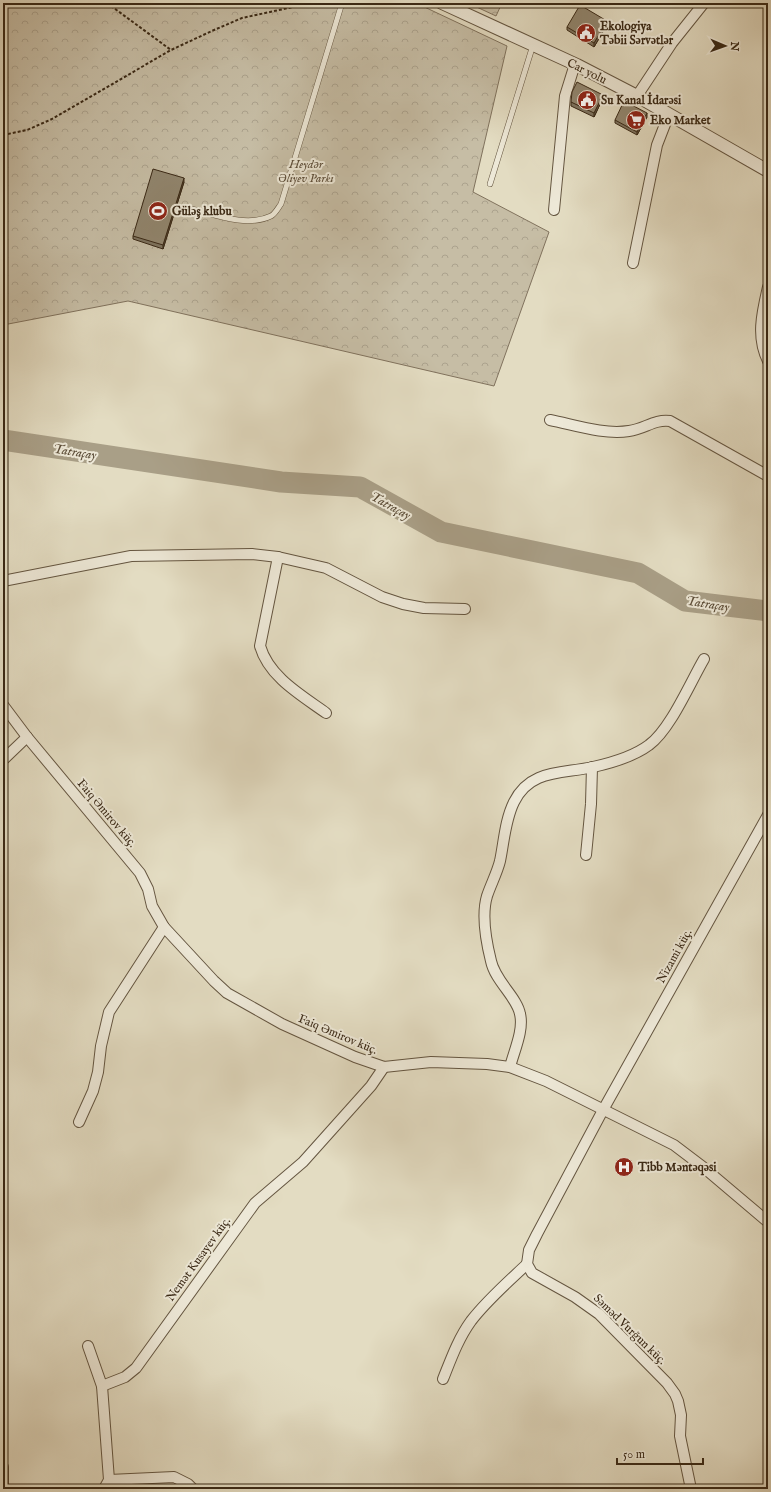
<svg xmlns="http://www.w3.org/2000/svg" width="771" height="1492" font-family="'IM FELL English',serif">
<defs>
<pattern id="park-crowns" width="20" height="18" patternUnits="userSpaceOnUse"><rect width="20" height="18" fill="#c6bda5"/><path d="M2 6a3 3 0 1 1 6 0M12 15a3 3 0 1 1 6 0" fill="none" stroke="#aba28d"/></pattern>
</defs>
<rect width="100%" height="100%" fill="#e3dcc2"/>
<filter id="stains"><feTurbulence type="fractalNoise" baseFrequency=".005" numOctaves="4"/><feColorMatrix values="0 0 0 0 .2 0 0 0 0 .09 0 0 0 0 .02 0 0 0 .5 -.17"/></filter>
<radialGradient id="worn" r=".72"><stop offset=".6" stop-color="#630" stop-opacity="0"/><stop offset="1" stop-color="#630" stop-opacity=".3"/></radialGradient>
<!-- park -->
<g fill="url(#park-crowns)" stroke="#80725d">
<polygon points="3,3 416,3 507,46 473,192 549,232 494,386 128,301 3,325"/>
<polygon points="468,3 502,3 496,16"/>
</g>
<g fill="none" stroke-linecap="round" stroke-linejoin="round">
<!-- river -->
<polyline stroke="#a99f87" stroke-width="21" points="3,440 281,482 360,487 441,532 638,573 685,601 768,611"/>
<defs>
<g id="service">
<polyline points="490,184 533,45"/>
<path d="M188,208C213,214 246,228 271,216C275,214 278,208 281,204L342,3"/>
</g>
<g id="minor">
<polyline points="637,96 672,43 704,3"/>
<polyline points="554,210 565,96 575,64"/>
<polyline points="633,263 657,145 669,114"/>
<path d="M768,287C762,313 756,337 768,361"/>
<path d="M550,420C575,425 604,435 629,431C645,429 654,419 670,421L768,476"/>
<path d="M278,557L260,646C269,677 301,695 326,713"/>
<polyline points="3,581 131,556 252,554 278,557 326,568 382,597 403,604 424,608 465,609"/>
<polyline points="3,705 27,737 140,873 148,889 152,906 164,927 214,981 227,993 282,1024 355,1057 384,1067 431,1062 487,1064 510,1067 546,1081 674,1145 703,1167 768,1222"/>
<polyline points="3,760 27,737"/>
<polyline points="586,855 591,804 592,767"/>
<path d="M510,1067C514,1051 524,1030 520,1014C517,997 495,981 491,961C486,941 481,916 487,896C491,884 497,873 500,861C504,842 505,820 514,802C530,769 562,774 593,767C611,763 633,757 649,745C670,730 690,683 704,659"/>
<polyline points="79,1122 93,1091 98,1072 101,1046 109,1012 164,927"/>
<polyline points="88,1346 102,1386"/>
<path d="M443,1379C451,1359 458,1339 471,1321C487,1300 508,1282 527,1264"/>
<polyline points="3,1467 3,1489"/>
<polyline points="109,1480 174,1477 188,1484 193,1489"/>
<polyline points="104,1489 109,1480 102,1386 125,1377 136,1368 255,1203 303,1162 371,1086 384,1067"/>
<polyline points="691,1489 680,1436 681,1415 678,1401 675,1394 667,1383 599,1314 575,1297 532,1273 527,1264 529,1250 537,1234 603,1110 768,815"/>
</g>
<polyline id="tertiary" points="442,3 577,65 637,96 768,171"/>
</defs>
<!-- service casing -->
<use href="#service" stroke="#645540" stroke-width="6"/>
<!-- minor casing -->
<use href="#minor" stroke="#645540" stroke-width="12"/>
<!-- tertiary casing -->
<use href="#tertiary" stroke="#645540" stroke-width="14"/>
<!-- path -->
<g stroke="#392815" stroke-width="2" stroke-dasharray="3 2" stroke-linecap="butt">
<polyline points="107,3 171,50"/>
<polyline points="3,135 27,130 52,119 171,50 214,30 242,18 293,7 300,3"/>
</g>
<!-- service -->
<use href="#service" stroke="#ede8d7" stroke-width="5"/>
<!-- minor -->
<use href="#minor" stroke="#ede8d7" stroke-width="10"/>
<!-- tertiary -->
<use href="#tertiary" stroke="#ede8d7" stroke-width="12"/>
</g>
<!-- wall -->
<g fill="#7d735f" stroke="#392815">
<polygon points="607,25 594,47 567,30 567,27"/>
<polygon points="603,98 594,117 571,106 571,102"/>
<polygon points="647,117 637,135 615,123 615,120"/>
<polygon points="184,182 163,249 133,239 133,236"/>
</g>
<!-- shaded-wall -->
<g fill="#665e4e" stroke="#392815">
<polygon points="607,21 607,25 594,47 594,43"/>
<polygon points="603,95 603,98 594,117 594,113"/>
<polygon points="647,113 647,117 637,135 637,132"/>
<polygon points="184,178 184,182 163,249 163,245"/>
</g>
<!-- building -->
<g fill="#91866f" stroke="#392815">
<polygon points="580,5 607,21 594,43 567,27"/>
<polygon points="577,82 603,95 594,113 571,102 572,92"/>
<polygon points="624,101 647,113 637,132 615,120"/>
<polygon points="153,169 184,178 163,245 133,236"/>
</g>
<!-- icons -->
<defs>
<symbol id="civic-disc" viewBox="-11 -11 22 22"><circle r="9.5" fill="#8f2418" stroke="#ede8d7"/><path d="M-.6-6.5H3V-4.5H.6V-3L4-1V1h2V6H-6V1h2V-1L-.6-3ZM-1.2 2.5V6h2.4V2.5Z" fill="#fff"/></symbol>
<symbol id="supermarket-disc" viewBox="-11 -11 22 22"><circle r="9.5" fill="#8f2418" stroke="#ede8d7"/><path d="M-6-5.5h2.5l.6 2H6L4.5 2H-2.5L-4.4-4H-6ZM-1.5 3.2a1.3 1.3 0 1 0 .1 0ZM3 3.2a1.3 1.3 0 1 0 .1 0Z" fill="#fff"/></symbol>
<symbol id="stadium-disc" viewBox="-11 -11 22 22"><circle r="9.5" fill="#8f2418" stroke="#ede8d7"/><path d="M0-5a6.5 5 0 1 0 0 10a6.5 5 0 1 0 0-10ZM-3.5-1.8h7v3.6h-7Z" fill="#fff"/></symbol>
<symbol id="hospital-disc" viewBox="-11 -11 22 22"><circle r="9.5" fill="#8f2418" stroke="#ede8d7"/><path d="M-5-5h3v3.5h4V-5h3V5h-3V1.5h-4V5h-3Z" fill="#fff"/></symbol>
</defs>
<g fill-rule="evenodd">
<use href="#civic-disc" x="575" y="22" width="22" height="22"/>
<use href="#civic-disc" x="576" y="89" width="22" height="22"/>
<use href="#supermarket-disc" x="625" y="109" width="22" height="22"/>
<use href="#stadium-disc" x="147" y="200" width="22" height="22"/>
<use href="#hospital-disc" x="613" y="1156" width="22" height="22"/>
</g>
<g text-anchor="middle" stroke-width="4" stroke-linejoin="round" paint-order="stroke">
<!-- poi labels -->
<g font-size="12" font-weight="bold" fill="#392815" stroke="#ede8d7" text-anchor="start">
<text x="600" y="30">Ekologiya<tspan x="600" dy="14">Təbii Sərvətlər</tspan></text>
<text x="601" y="104">Su Kanal İdarəsi</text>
<text x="650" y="124">Eko Market</text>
<text x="172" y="215">Güləş klubu</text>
<text x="638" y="1171">Tibb Məntəqəsi</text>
</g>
<!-- street labels -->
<g font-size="12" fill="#392815" stroke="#ede8d7">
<text transform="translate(587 71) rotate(26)" y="4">Car yolu</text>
<text transform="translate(107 813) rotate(50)" y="4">Faiq Əmirov küç.</text>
<text transform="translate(674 956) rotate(-61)" y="4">Nizami küç.</text>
<text transform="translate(338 1034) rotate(23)" y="4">Faiq Əmirov küç.</text>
<text transform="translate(198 1259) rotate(-54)" y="4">Nemət Kusayev küç.</text>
<text transform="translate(630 1329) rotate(44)" y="4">Səməd Vurğun küç.</text>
</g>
<!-- park labels -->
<g font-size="12" font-style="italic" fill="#5c4d39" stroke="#ede8d7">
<text x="306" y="168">Heydər<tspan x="306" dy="14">Əliyev Parkı</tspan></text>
</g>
<!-- water labels -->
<g font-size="13" font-style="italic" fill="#5b4c37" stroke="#ede8d7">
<text transform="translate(75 451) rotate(9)" y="5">Tatraçay</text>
<text transform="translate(391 505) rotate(29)" y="5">Tatraçay</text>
<text transform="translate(708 603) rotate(9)" y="5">Tatraçay</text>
</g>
</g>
<!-- margin -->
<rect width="771" height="1492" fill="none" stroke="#e3dcc2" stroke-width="16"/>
<rect x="4" y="4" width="763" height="1484" fill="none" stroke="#392815" stroke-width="2"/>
<rect x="8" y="8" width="755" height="1476" fill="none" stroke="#392815"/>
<!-- north arrow -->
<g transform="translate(725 46) rotate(92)" stroke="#ede8d7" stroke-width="3" paint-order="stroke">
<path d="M0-3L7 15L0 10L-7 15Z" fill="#392815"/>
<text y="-6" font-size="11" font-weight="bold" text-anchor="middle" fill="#392815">N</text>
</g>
<!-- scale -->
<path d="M617 1458v6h86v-6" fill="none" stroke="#392815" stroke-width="2"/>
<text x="623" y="1458" font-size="12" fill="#392815" stroke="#ede8d7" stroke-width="3" paint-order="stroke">50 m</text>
<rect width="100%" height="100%" filter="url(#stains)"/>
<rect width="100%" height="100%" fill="url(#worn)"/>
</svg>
